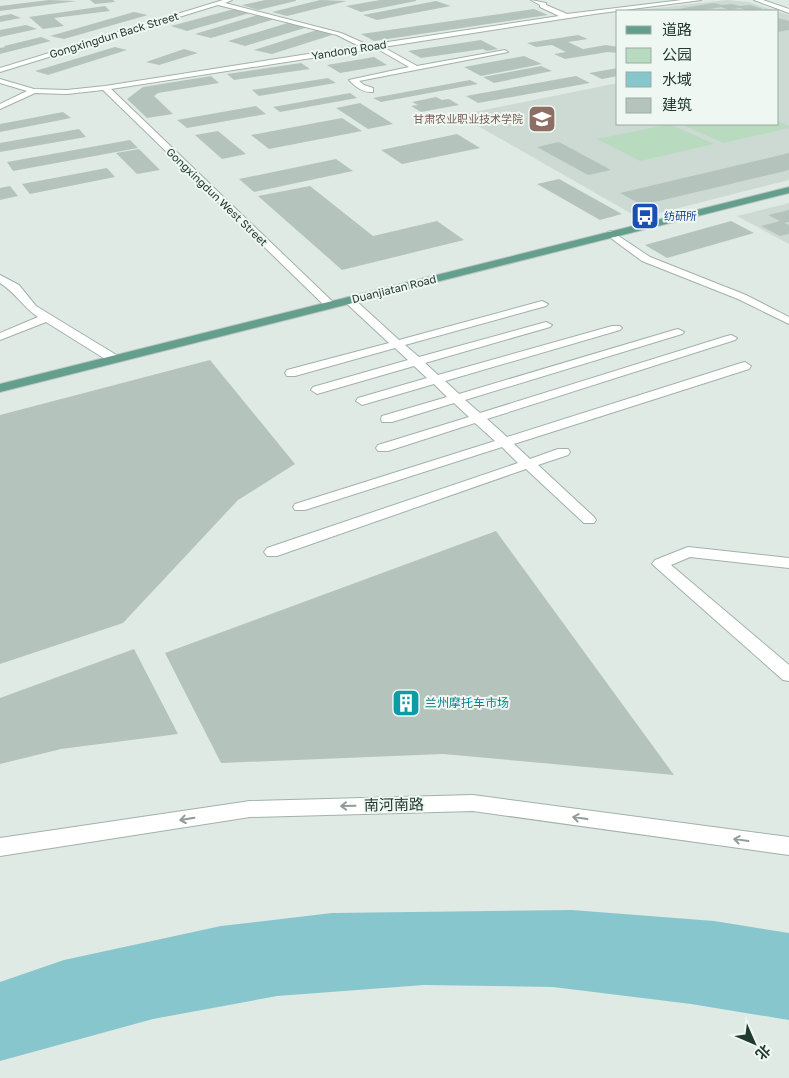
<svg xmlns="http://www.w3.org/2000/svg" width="789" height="1078" font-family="'Golos Text','Noto Sans SC',sans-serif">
<rect width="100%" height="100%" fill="#dfeae4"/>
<!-- built -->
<g fill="#cdd9d3">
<polygon points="727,0 748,2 776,11 632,11"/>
<polygon points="778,12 789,15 789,180 639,218 459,115 618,83 618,124 778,124"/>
<polygon points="789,203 789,244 737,216"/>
</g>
<!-- green -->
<g fill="#b8dbc0">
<polygon points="778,121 789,126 789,128 723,143 681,124 778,124"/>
<polygon points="670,124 714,144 640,161 597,139"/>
</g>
<!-- water -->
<polygon fill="#88c6ce" points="572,910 714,921 789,933 789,1020 691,1004 553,987 424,985 277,996 153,1019 0,1061 0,982 64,960 221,926 332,913"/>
<!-- building -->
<g fill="#b4c4bd">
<polygon points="49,0 77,1 0,11 0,6"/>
<polygon points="90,0 113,0 115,2 95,4"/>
<polygon points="265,0 296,0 296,1 258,10 242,5"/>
<polygon points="320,0 347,1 287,16 272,12"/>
<polygon points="380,0 416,0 416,1 361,12 346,6"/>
<polygon points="436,1 451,6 377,20 363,15"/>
<polygon points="714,3 722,5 732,4 740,6 750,5 763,9 748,11 740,8 729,10 721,7 697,11 671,10"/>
<polygon points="105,6 110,11 54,18 64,26 43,29 29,17"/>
<polygon points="234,9 250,13 187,31 171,26"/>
<polygon points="534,9 548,15 374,41 361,34"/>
<polygon points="134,12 148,15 64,39 50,36"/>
<polygon points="11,14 21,18 0,22 0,16"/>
<polygon points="258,15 275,19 211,38 195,34"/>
<polygon points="778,18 789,21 789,30 778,32"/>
<polygon points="291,22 308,27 245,46 228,41"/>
<polygon points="26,25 37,29 0,37 0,30"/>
<polygon points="317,30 335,34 272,54 254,50"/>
<polygon points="578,35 588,39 568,42 583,49 606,45 618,47 618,53 608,52 565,59 554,54 566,52 552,45 536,47 527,43"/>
<polygon points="41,37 51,41 0,54 0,48 5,47 4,46"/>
<polygon points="481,40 498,49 487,51 483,49 421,58 408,51"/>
<polygon points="115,47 127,50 48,75 35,71"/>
<polygon points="184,49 198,53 159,65 146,62"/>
<polygon points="524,56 542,64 481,76 464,67"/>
<polygon points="374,57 387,65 340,73 327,65"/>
<polygon points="301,63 310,69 234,80 227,74"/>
<polygon points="541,66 552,71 494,83 483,77"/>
<polygon points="618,68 618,76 602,79 589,73"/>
<polygon points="211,76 219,83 158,93 154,96 173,114 147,118 127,99 143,87"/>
<polygon points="576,76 590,83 478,103 466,96"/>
<polygon points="328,78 336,83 259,96 252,90"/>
<polygon points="470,80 478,84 381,102 373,98"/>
<polygon points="350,93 357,98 280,112 273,107"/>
<polygon points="436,97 442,100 449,99 459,105 421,112 411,106 418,105 412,102"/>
<polygon points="360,103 393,124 368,129 336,108"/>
<polygon points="256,106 266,114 187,128 177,120"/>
<polygon points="63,112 71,118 0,132 0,124"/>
<polygon points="342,118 362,131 269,149 251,135"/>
<polygon points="79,129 86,137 0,152 0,143"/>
<polygon points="218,131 246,154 222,159 195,135"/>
<polygon points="457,134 480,148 402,164 381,150"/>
<polygon points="130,140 138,148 13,171 7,162"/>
<polygon points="559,142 611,170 588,175 537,147"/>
<polygon points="139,149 160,170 137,174 116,153"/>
<polygon points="789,153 789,170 642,205 620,193"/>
<polygon points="336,159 353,171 254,192 239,179"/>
<polygon points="107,168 115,177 30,194 22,184"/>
<polygon points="559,179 622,214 600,220 537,184"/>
<polygon points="10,186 18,196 0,200 0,188"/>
<polygon points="310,186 373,236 437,221 464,240 342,270 258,196"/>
<polygon points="789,210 789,222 784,223 789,225 789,234 780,236 761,226 780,221 768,215"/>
<polygon points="731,221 754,233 667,258 645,245"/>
<polygon points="210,360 295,464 238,500 123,623 0,664 0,415"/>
<polygon points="496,531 674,775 443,754 221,763 165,653"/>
<polygon points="134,649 178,734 61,749 0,764 0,698"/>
</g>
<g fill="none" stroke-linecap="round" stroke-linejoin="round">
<defs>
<g id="minor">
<path d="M223,0H232L225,3L341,33L368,45L559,16L540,7V5L531,0L546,3V5L567,14L682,0H701L594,14L383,47L417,66L505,50L508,52L359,81L364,85L373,88V92C363,93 356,87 349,80L409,67L376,48L111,89L334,303L336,305L330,308L326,307L103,90L67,94L35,93L0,109V104L27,91L0,83V79L34,89L67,90L105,86L359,46L337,35L218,5L0,72V68Z"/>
<polygon points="754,0 763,0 789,9 789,13"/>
<polygon points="611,231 650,257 746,295 789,317 789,324 738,299 642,261 608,236 608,232"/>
<path d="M0,275L19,285L36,306L118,356L120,359L118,362H110L46,322L0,340V333L38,317C23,307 15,292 0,283Z"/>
<polygon points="349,297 353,298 399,340 542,301 548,304 546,306 405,345 419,357 546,322 552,325 550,327 425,363 438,375 612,326 620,326 622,328 620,330 445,381 459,394 674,330 678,329 684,332 682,334 465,400 480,413 727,336 731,335 737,338 735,340 487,419 507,437 741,363 745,362 751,366 749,369 514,444 530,459 558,449 568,449 570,452 568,455 538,465 594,517 596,520 594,523 584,523 526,469 277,556 267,556 264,552 267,548 518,463 502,447 305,510 295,510 293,507 295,504 495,441 475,423 388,451 378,451 376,448 378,445 469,417 454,403 392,422 382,422 381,419 382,416 447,397 434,384 362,405 356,401 358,398 427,378 414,366 317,394 311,390 313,387 408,360 395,348 295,376 287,376 285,373 287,370 389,343 345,302 343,300 345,298"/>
<polygon points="688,547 789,558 789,568 690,557 671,565 789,665 789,681 783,680 652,564 655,560"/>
<polygon points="473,795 789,837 789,855 473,811 250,817 0,856 0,838 250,801"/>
</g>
<polygon id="major" points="789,187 789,193 0,392 0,384"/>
</defs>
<!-- minor casing -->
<use href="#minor" stroke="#a2b1ab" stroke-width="2"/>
<!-- major casing -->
<use href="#major" stroke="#bcc4c1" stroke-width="2"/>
<!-- minor -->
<use href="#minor" fill="#fff" fill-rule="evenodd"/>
<!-- major -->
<use href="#major" fill="#649e8d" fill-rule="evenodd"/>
</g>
<!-- one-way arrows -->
<defs><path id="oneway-shaft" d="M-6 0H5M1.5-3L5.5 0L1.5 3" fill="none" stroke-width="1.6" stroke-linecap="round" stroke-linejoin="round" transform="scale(1.25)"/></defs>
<g stroke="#909c98">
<use href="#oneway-shaft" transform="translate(348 806) rotate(179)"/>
<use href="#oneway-shaft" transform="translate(580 818) rotate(-172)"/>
<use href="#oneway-shaft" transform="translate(187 819) rotate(171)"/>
<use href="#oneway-shaft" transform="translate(741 840) rotate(-172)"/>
</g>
<!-- icons -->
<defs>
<symbol id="university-square" viewBox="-11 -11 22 22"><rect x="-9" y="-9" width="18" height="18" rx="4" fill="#8d6e63" stroke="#eff7f2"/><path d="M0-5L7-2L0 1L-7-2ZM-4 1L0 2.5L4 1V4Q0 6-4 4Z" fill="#fff"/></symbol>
<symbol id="bus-square" viewBox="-11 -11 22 22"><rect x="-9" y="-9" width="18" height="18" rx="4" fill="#1a4fb4" stroke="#eff7f2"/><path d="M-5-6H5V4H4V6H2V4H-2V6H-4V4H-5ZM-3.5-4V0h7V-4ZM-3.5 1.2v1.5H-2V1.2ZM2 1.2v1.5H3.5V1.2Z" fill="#fff"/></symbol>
<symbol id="building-square" viewBox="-11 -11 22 22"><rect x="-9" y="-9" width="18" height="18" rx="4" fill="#0f9aa8" stroke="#eff7f2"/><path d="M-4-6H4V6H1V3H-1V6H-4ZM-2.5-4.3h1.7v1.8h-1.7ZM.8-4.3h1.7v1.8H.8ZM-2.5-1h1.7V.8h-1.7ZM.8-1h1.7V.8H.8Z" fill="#fff"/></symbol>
</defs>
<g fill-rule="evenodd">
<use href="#university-square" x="526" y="103" width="32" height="32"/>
<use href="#bus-square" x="629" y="200" width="32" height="32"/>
<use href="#building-square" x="390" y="687" width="32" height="32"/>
</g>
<g text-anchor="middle" stroke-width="4" stroke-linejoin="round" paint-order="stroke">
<!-- far-street labels -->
<g font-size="11" fill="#203931" stroke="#eff7f2">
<text transform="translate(114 35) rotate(-17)" y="4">Gongxingdun Back Street</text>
<text transform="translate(349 50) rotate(-9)" y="4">Yandong Road</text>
<text transform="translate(217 197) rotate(44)" y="4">Gongxingdun West Street</text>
<text transform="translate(394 289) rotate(-14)" y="4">Duanjiatan Road</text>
</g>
<!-- far-education labels -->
<g font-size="11" fill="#785e54" stroke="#eff7f2" text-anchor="end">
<text x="523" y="123">甘肃农业职业技术学院</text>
</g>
<!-- far-transit labels -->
<g font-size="11" fill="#164399" stroke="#eff7f2" text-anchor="start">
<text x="664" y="220">纺研所</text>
</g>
<!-- culture labels -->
<g font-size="12" fill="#0d838f" stroke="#eff7f2" text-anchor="start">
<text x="425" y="707">兰州摩托车市场</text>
</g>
<!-- near-street labels -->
<g font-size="15" fill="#203931" stroke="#eff7f2">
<text transform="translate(394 805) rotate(-1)" y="5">南河南路</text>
</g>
</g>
<!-- legend -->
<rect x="616" y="10" width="162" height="115" fill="#eff7f2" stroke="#9caba5"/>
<rect x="626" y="26" width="25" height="8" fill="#649e8d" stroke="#9caba5"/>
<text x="662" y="35" font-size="15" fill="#203931">道路</text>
<rect x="626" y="48" width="25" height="15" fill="#b8dbc0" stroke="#9caba5"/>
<text x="662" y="60" font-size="15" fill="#203931">公园</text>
<rect x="626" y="72" width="25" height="15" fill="#88c6ce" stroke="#9caba5"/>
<text x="662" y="85" font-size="15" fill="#203931">水域</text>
<rect x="626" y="98" width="25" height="15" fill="#b4c4bd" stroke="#9caba5"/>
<text x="662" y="110" font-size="15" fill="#203931">建筑</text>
<!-- north arrow -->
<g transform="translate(754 1043) rotate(135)" stroke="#eff7f2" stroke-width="4" paint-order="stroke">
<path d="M0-4L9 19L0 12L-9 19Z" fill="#203931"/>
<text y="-8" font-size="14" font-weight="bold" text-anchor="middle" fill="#203931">北</text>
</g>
</svg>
